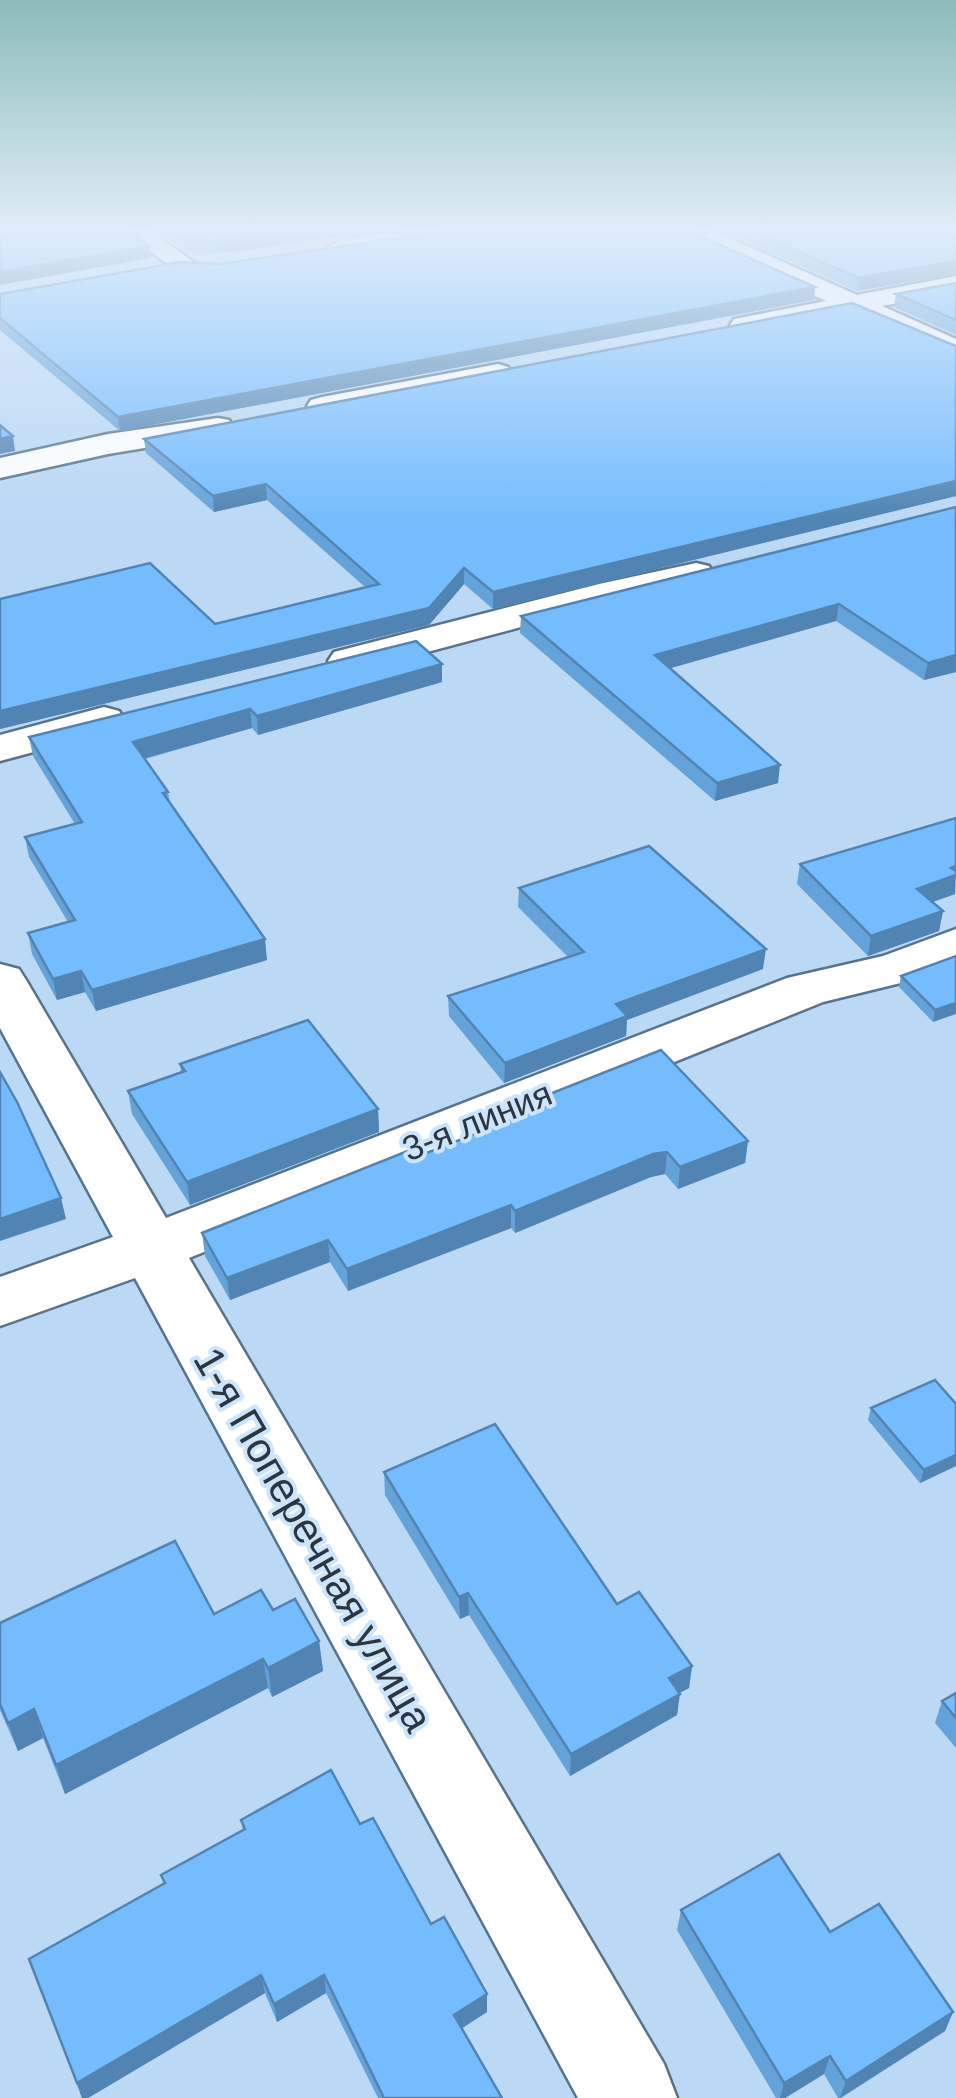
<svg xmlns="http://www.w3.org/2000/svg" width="956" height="2098" font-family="Arial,sans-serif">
<rect width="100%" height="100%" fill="#bbd8f5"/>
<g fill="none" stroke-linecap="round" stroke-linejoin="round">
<defs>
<g id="street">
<polygon points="119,229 147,229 195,263 191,268 173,268"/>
<polygon points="418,229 478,229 466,236 341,254 329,247 341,240"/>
<polygon points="682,229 709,229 857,295 956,276 956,292 882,306 956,339 956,358 851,312 744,333 734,331 730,325 734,319 826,301 701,245"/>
<polygon points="498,364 508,367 513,373 508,379 322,415 311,412 307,406 311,400 322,397"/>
<polygon points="218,418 229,420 234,427 229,434 108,454 0,478 0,458 108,434"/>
<polygon points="696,563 709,566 714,574 709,582 604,605 348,673 334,670 328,661 334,652 599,584"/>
<polygon points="104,707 119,711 125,720 119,729 0,761 0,735"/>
<polygon points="956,929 956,963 917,979 823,1002 189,1258 664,2064 677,2098 578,2098 135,1278 0,1326 0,1277 113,1237 0,1028 0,964 19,969 26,980 166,1218 787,978 883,956"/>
</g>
</defs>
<!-- street casing -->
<use href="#street" stroke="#58738c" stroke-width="5"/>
<!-- street -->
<use href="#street" fill="#fff" fill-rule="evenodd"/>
</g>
<!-- wall -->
<g fill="#64a2da">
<polygon points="153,229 394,229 221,253 189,252"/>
<polygon points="718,229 956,229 857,291"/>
<polygon points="700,236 815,287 814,300 120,431 0,330 0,294 220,264"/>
<polygon points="956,283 956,335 894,307 896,294"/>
<polygon points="956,346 956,496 493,609 464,584 429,625 0,729 0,599 215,624 365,587 267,500 214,512 146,453 144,439"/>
<polygon points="956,507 956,672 924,680 836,621 669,668 778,783 715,801 520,633 521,616"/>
<polygon points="442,682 258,735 252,728 145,759 168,792 170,803 267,960 96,1011 85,992 57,1000 32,954 28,933 68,922 29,857 25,837 75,824 33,756 29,737"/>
<polygon points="956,818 955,894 932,902 943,911 939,931 868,956 797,884 800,864"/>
<polygon points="519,888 763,969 627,1020 626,1036 504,1083 449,1016 448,996 568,957 518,907"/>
<polygon points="956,956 933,1022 899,987 901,976"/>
<polygon points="180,1064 378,1109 379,1132 190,1205 132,1114 128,1091 181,1073"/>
<polygon points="537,1099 748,1141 745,1163 678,1189 665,1174 651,1177 515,1233 511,1228 348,1291 330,1262 230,1300 205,1256 202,1233 416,1157 537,1110"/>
<polygon points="956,1404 956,1466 920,1483 868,1420 871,1408"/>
<polygon points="384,1472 692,1666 689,1688 679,1693 677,1715 570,1776 469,1615 460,1619 385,1495"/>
<polygon points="273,1610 319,1641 323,1671 272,1697 268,1688 65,1794 43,1738 18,1751 0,1710 0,1623"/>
<polygon points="956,1693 956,1748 935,1723 942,1701"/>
<polygon points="241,1820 360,1824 431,1924 487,1994 487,2012 461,2029 502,2098 378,2098 326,1993 277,2022 265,1993 88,2098 82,2098 29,1959 164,1884 161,1875 243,1831"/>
<polygon points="681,1910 830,1932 953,2012 945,2031 841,2098 838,2098 824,2074 785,2098 776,2098 677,1930"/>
</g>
<!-- shaded-wall -->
<g fill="#5184b2">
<polygon points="308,229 394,229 221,253 220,241"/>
<polygon points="150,246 151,258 0,285 0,272"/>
<polygon points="956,261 956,274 857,291 859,278"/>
<polygon points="815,287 814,300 120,431 118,417"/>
<polygon points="13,436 15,451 0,454 0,439"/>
<polygon points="956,481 956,496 493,609 493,592"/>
<polygon points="266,484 267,500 214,512 213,496"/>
<polygon points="464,568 464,584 429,625 0,729 0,711"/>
<polygon points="839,604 836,621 654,673 655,655"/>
<polygon points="956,655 956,672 924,680 928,663"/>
<polygon points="442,664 442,682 258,735 257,716"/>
<polygon points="250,709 252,728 135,761 133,742"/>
<polygon points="780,765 778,783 715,801 717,783"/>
<polygon points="956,866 955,894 913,909 917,889"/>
<polygon points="943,911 939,931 868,956 871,936"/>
<polygon points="265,939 267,960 96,1011 92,990"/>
<polygon points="766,949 763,969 627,1020 626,1036 504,1083 505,1063 616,1004"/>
<polygon points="81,971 85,992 57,1000 53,979"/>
<polygon points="956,1003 956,1014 933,1022 935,1010"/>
<polygon points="378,1109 379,1132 190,1205 187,1182"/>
<polygon points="748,1141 745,1163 678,1189 680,1167"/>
<polygon points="667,1152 665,1174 651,1177 515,1233 515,1211 653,1154"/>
<polygon points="61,1198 66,1219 0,1241 0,1219"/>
<polygon points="511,1205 511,1228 348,1291 347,1269"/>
<polygon points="328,1240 330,1262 230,1300 227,1278"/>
<polygon points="956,1455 956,1466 920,1483 924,1470"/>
<polygon points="468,1593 469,1615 460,1619 459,1597"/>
<polygon points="319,1641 323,1671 272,1697 268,1668"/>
<polygon points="263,1659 268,1688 65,1794 56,1765"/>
<polygon points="692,1666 689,1688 666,1700 669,1678"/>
<polygon points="680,1694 677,1715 570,1776 571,1754"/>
<polygon points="34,1709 43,1738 18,1751 8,1723"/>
<polygon points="261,1975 265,1993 88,2098 82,2098 77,2083"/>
<polygon points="324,1975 326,1993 277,2022 274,2004"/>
<polygon points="487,1994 487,2012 454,2033 454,2015"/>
<polygon points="953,2012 945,2031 840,2098 846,2081"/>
<polygon points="830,2056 824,2074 785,2098 780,2098 784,2083"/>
</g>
<!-- building -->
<g fill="#74bcfe" stroke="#5184b2" stroke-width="2.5">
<polygon points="0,229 127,229 150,246 0,272"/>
<polygon points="170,229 308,229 220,241 188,240"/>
<polygon points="460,229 691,229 700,236 815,287 118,417 0,318 0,294 181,262 220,264"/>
<polygon points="746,229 956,229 956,261 859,278"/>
<polygon points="956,283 956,320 896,294"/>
<polygon points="852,303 956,346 956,481 493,592 464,568 429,608 0,711 0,599 150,563 215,624 379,584 266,484 213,496 144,439"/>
<polygon points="0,425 13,436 0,439"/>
<polygon points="956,507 956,655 928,663 839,604 655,655 780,765 717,783 521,616"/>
<polygon points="416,641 442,664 257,716 250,709 133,742 168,792 163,793 265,939 92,990 81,971 53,979 28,933 75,920 25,837 82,822 29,737"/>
<polygon points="956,818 956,866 951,868 956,871 956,875 917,889 943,911 871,936 800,864"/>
<polygon points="649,846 766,949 616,1004 627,1016 505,1063 448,996 584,952 519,888"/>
<polygon points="956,956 956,1003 935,1010 901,976"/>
<polygon points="308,1020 378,1109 187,1182 128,1091 185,1071 180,1064"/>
<polygon points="661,1050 748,1141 680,1167 667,1152 653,1154 515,1211 511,1205 347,1269 328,1240 227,1278 202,1233 410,1150 416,1157 544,1107 537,1099"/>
<polygon points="0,1072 17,1102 61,1198 0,1219"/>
<polygon points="935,1380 956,1404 956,1455 924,1470 871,1408"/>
<polygon points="495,1424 617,1604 639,1592 692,1666 669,1678 680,1694 571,1754 468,1593 459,1597 384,1472"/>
<polygon points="175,1541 214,1614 261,1590 273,1610 295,1599 319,1641 268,1668 263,1659 56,1765 34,1709 8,1723 0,1704 0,1623"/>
<polygon points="956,1693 956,1718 942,1701"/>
<polygon points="331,1770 360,1824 373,1818 431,1924 444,1917 487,1994 454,2015 502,2098 384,2098 324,1975 274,2004 261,1975 77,2083 29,1959 165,1883 161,1875 245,1829 241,1820"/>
<polygon points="779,1854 830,1932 879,1904 953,2012 846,2081 830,2056 784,2083 681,1910"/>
</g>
<!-- sky -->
<linearGradient id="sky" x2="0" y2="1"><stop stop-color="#8cbcb8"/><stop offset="0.44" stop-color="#e0edfa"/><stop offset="1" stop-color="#e0edfa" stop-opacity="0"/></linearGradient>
<rect width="956" height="522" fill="url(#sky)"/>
<g text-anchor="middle" stroke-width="8" stroke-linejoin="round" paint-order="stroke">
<!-- street labels -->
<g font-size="35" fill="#2b3641" stroke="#cde5fc">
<text transform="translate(477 1121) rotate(-22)" y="12">3-я линия</text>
</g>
<!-- near-street labels -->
<g font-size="42" fill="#2b3641" stroke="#cde5fc">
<text transform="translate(314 1539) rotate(60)" y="15">1-я Поперечная улица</text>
</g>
</g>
</svg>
